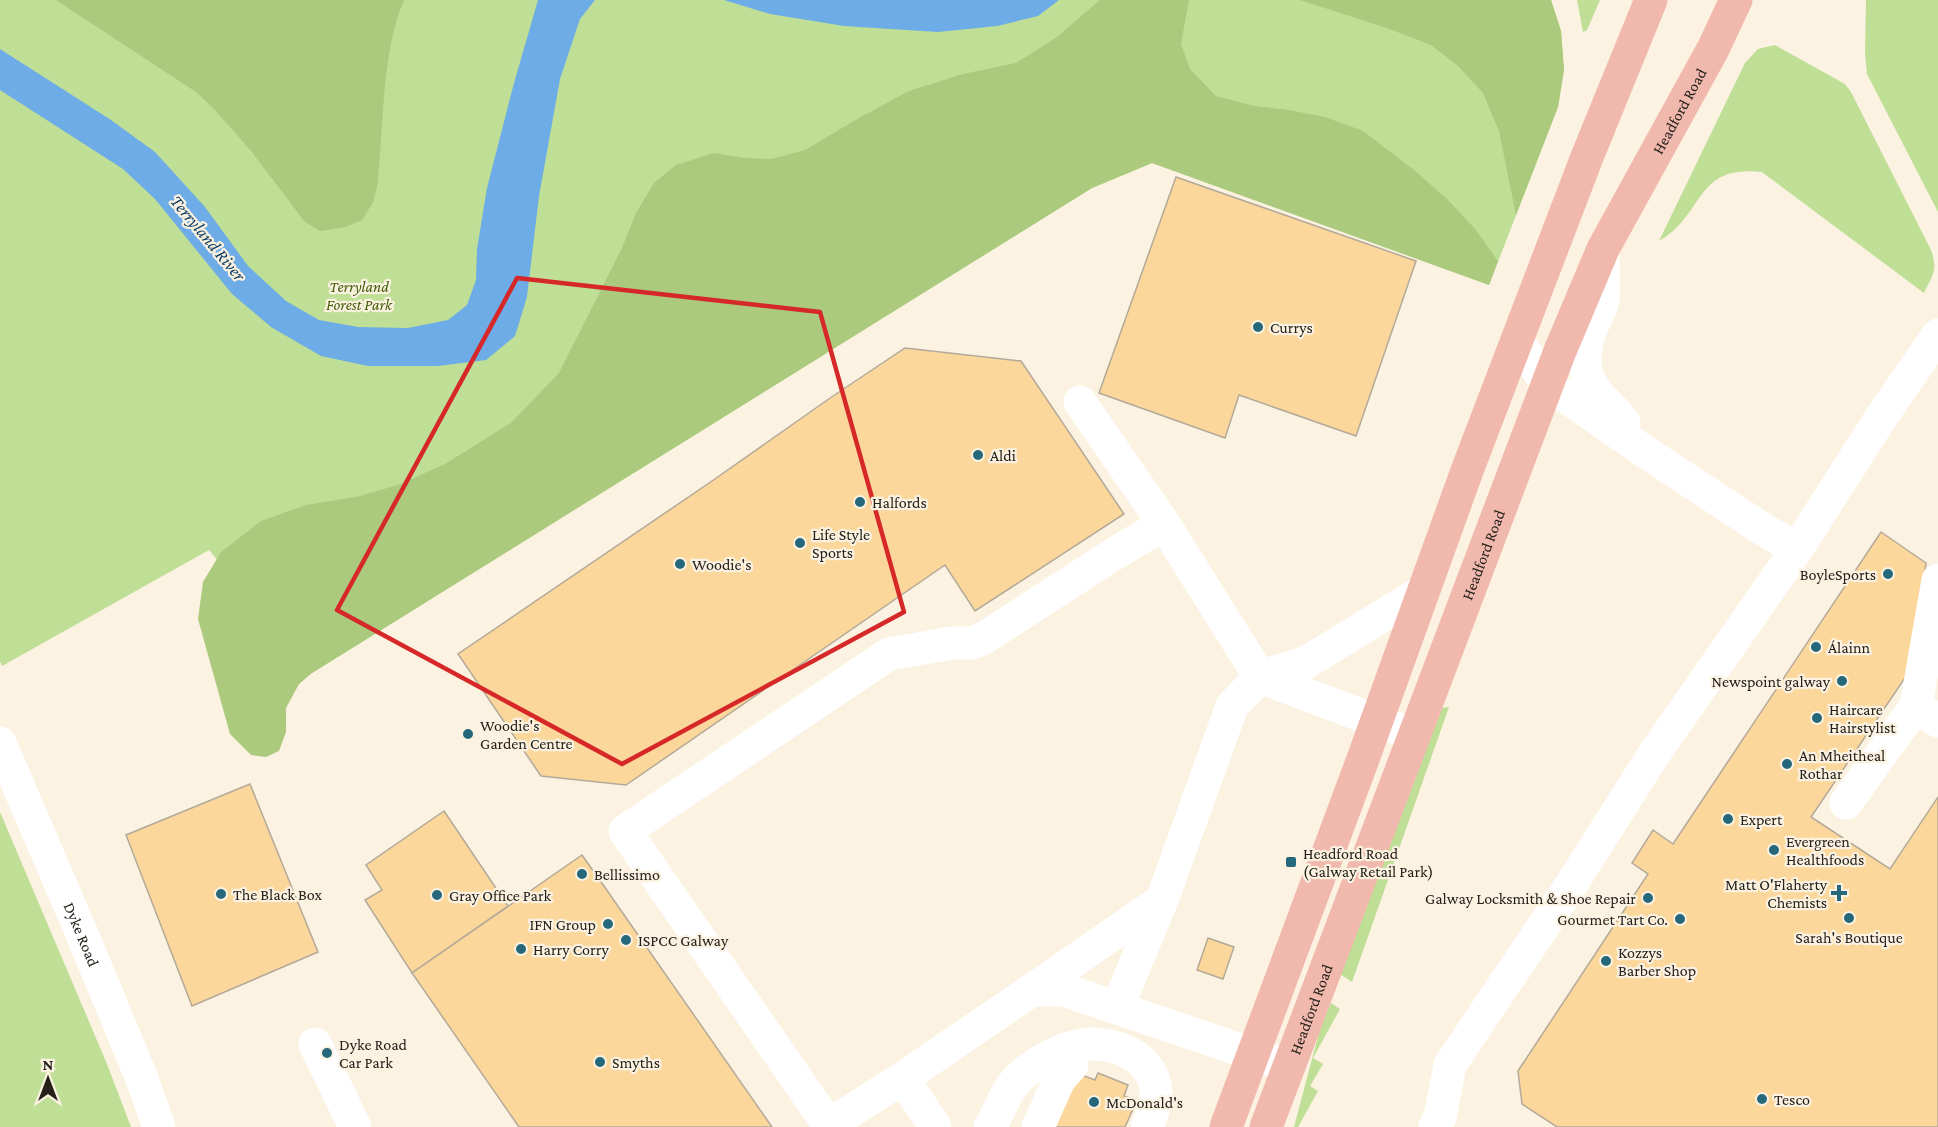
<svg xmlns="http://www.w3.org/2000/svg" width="1938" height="1127" font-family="'Crimson Pro',serif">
<rect width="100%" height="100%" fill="#fcf2e1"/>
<!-- green -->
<g fill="#bfde96">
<polygon points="0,0 1551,0 1561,31 1564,70 1558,107 1489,285 1152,163 1092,188 312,673 209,550 2,666 0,661"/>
<polygon points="1577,0 1600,0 1587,30 1583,32"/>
<polygon points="1866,0 1938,0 1938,212 1867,74 1865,53"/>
<path d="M1775,45L1845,84L1851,92L1931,250C1938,271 1933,274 1924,293L1762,172C1694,164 1705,215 1659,241L1745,63L1758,49Z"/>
<polygon points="1449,707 1352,982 1340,974 1442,708"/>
<polygon points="0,812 107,1064 131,1127 0,1127"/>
<polygon points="1331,1003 1340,1009 1313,1058 1323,1064 1310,1086 1318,1091 1298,1127 1294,1127 1321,1025"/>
</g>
<!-- forest -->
<g fill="#abca7e">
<path d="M56,0H404C381,53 384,129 377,187L373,202L362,220L345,227L320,231L304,221L252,152L215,110L196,92Z"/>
<polygon points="1100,0 1189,0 1181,44 1190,69 1216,96 1254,106 1289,110 1325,117 1363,131 1414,170 1446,198 1476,230 1498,261 1489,285 1152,163 1092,188 312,673 299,684 286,708 286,732 279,751 266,757 251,755 230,734 198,619 203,582 221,552 261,521 306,505 356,497 398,485 445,464 511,423 559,373 622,248 636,213 654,183 676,165 714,153 745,158 771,159 805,150 859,118 909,91 963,74 1016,63 1057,37"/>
<polygon points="1300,0 1551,0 1561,31 1564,70 1558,107 1516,215 1499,131 1483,93 1457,65 1431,45 1387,28"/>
</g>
<!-- water -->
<g fill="#6dace6">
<polygon points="538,0 595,0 580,19 560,79 539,196 527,297 515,336 486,360 438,366 368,366 321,356 271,327 232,294 155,199 123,169 0,90 0,49 111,120 155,152 205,207 248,266 286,301 319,320 358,327 408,328 448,320 467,305 476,280 477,249 487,188 514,83"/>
<polygon points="724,0 1059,0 1038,16 997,26 938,32 844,26 770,14"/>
</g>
<!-- building -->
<g fill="#fcd79c" stroke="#b3a999" stroke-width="1.5">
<polygon points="1176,177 1416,261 1356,436 1239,395 1225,438 1099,393"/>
<polygon points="905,348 1021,361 1124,514 975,611 945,565 626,785 541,776 458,654 712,481 833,396"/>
<polygon points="1881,532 1926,563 1913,666 1811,817 1890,869 1938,797 1938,1127 1557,1127 1522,1104 1518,1071 1648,874 1632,863 1653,830 1673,844"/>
<polygon points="250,784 318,952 192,1006 126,835"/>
<polygon points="444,811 508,906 412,973 365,900 382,890 366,865"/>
<polygon points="582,855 606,889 772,1127 519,1127 412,973"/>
<polygon points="1208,938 1234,947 1223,979 1197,970"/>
<polygon points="1098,1073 1128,1085 1124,1096 1130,1098 1127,1106 1133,1109 1125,1127 1049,1127 1079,1074 1095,1080"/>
</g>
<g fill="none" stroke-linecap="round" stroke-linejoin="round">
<!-- minor -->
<g stroke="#fff" stroke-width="33">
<path d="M1603,249C1603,266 1604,284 1603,300C1602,307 1597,315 1594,322C1586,340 1580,365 1591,384C1600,399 1614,408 1624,423"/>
<polyline points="1517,341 1548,384 1641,449 1761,528 1797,549"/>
<polyline points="1080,402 1164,524"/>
<polyline points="1916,706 1938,580"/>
<path id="s1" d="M0,743L82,934L142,1079L159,1127"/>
<polyline points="1846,803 1916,706 1938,721"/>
<polyline points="1032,990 1162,900"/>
<polyline points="1117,1008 1162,900 1232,706 1260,677 1414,735"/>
<polyline points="315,1044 355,1127"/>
<polyline points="903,1078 935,1127"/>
<polyline points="829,1125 903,1078 1032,990 1064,990 1288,1066"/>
<polyline points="830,1127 625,831 889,654 952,643 972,643 984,638 1114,554 1164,524 1260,677 1307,662 1423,591"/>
<path d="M990,1127C1003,1106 1004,1090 1024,1073C1040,1060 1062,1048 1082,1045C1113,1040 1153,1056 1156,1091C1157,1104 1151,1116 1147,1127"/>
<polyline points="1038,1127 1059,1080 1072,1065"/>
<polyline points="1435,1127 1440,1117 1450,1065 1571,885 1654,754 1797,549 1882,416 1938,335"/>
</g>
<!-- major -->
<g stroke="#f1b8ad" stroke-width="33">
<polyline points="1226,1127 1363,759 1468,468 1587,157 1651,0"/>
<path id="s2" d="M1266,1127L1560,351L1603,249L1713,49L1736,0"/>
</g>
</g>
<!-- marked area -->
<path fill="none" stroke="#d62828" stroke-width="4.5" stroke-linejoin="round" d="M517,278L820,312L904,612L622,764L337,610Z"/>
<!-- markers -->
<g fill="#26687b" stroke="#fcf2e1" stroke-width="2">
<circle cx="1258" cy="327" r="6"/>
<circle cx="978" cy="455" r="6"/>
<circle cx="860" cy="502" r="6"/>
<circle cx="800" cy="543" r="6"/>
<circle cx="680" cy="564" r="6"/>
<circle cx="1888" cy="574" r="6"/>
<circle cx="1816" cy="647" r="6"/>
<circle cx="1842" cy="681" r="6"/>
<circle cx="1817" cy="718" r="6"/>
<circle cx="468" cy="734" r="6"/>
<circle cx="1787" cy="764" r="6"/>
<circle cx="1728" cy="819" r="6"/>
<circle cx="1774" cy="850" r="6"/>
<rect x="1285" y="856" width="12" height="12" rx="3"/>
<circle cx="582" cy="874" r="6"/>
<path d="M1836 884h6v6h6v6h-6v6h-6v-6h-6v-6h6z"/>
<circle cx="221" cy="894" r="6"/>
<circle cx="437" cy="895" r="6"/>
<circle cx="1648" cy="898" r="6"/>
<circle cx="1849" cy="918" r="6"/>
<circle cx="1680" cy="919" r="6"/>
<circle cx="608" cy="924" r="6"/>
<circle cx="626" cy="940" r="6"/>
<circle cx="521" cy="949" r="6"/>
<circle cx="1606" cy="961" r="6"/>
<circle cx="327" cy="1053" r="6"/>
<circle cx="600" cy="1062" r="6"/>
<circle cx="1762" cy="1099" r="6"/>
<circle cx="1094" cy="1102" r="6"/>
</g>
<g text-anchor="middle" stroke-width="4.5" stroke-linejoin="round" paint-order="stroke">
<!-- street labels -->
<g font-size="16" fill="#24211b" stroke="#fcf2e1">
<text dy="6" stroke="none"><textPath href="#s2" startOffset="1098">Headford Road</textPath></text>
<text dy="6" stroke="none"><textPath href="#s2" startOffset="612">Headford Road</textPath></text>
<text dy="6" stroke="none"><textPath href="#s1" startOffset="208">Dyke Road</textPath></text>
<text dy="6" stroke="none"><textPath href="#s2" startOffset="126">Headford Road</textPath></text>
</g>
<!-- park labels -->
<g font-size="16" font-style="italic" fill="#425d08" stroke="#fcf2e1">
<text x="359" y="292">Terryland<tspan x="359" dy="18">Forest Park</tspan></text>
</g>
<!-- poi labels -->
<g font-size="16" fill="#24211b" stroke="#fcf2e1" text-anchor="start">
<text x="1270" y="333">Currys</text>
<text x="990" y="461">Aldi</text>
<text x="872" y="508">Halfords</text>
<text x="812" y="540">Life Style<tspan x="812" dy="18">Sports</tspan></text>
<text x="692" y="570">Woodie's</text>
<text x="1876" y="580" text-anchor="end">BoyleSports</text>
<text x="1828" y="653">Álainn</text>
<text x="1830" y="687" text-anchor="end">Newspoint galway</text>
<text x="1829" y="715">Haircare<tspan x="1829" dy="18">Hairstylist</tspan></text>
<text x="480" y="731">Woodie's<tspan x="480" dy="18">Garden Centre</tspan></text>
<text x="1799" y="761">An Mheitheal<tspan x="1799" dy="18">Rothar</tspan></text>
<text x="1740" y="825">Expert</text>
<text x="1786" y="847">Evergreen<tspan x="1786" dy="18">Healthfoods</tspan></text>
<text x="1303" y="859">Headford Road<tspan x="1303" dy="18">(Galway Retail Park)</tspan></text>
<text x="594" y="880">Bellissimo</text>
<text x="1827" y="890" text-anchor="end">Matt O'Flaherty<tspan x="1827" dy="18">Chemists</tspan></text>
<text x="233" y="900">The Black Box</text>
<text x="449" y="901">Gray Office Park</text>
<text x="1636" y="904" text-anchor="end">Galway Locksmith &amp; Shoe Repair</text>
<text x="1668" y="925" text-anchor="end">Gourmet Tart Co.</text>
<text x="596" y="930" text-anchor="end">IFN Group</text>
<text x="1849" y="943" text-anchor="middle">Sarah's Boutique</text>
<text x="638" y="946">ISPCC Galway</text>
<text x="533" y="955">Harry Corry</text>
<text x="1618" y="958">Kozzys<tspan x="1618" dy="18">Barber Shop</tspan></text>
<text x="339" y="1050">Dyke Road<tspan x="339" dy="18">Car Park</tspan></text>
<text x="612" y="1068">Smyths</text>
<text x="1774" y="1105">Tesco</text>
<text x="1106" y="1108">McDonald's</text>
</g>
<!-- water labels -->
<g font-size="18" font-style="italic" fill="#0d3d63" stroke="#fcf2e1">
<text transform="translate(208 238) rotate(50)" y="6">Terryland River</text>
</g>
</g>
<!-- north arrow -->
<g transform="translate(48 1079)" stroke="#fcf2e1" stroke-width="4.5" paint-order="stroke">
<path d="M0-4.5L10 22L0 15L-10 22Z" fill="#24211b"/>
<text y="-9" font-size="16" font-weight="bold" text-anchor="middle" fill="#24211b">N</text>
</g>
</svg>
